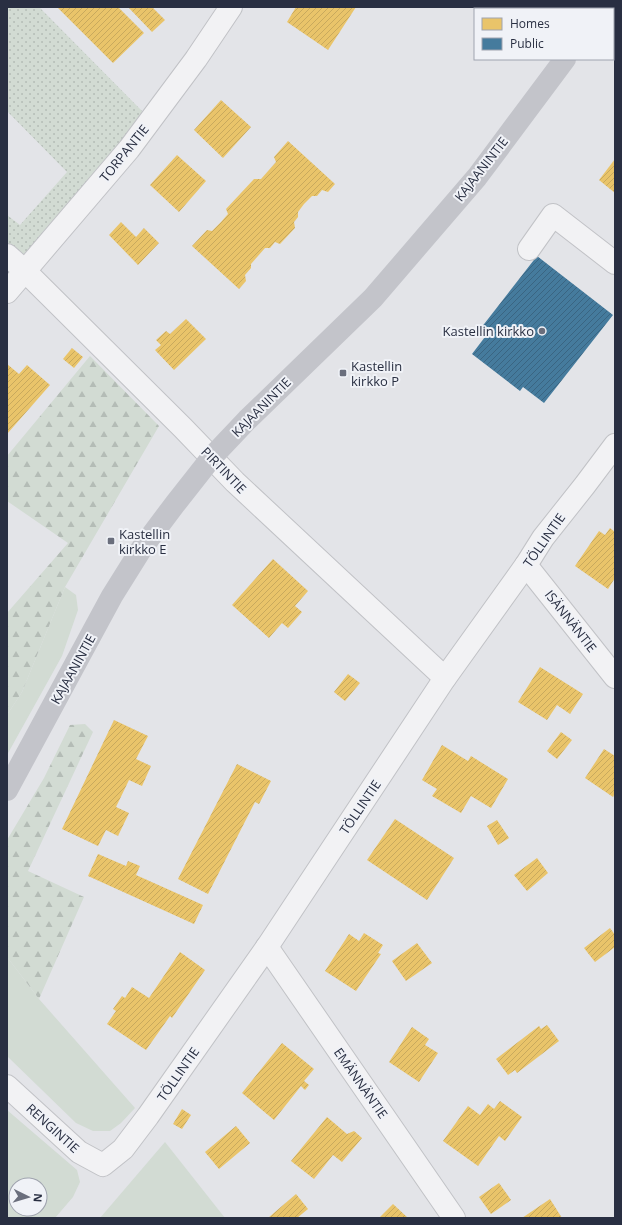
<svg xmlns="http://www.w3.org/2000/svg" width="622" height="1225" font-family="'Open Sans',sans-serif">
<defs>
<pattern id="forest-firs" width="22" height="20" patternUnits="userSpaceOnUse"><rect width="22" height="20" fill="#d2dbd3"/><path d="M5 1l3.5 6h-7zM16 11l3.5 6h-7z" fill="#b4bcb6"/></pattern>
<pattern id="park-dots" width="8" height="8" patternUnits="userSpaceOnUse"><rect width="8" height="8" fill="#d2dbd3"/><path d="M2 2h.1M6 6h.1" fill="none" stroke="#b4bcb6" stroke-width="1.8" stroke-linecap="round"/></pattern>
<pattern id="homes-hatch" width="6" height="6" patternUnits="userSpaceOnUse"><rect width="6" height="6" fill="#e9c46a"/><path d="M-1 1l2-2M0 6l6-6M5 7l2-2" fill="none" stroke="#c8a95d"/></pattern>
<pattern id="public-hatch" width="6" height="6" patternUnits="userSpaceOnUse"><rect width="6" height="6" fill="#457b9d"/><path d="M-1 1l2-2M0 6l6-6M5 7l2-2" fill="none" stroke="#3a6582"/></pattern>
</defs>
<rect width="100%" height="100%" fill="#e3e4e8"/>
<!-- grass -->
<g fill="#d2dbd3" fill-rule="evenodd">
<polygon points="65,587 76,595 78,610 62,656 7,755 7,715 22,692"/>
<polygon points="7,957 39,999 135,1108 121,1123 110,1131 93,1131 76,1123 7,1056"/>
<path d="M7,1110L77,1170L80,1182L73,1197L55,1218H7ZM16,1185H40V1209H16Z"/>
<polygon points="165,1142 225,1218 100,1218"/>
</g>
<!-- forest -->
<g fill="url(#forest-firs)">
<polygon points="90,356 159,426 65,587 22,692 7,715 7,613 68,543 7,501 7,456"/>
<polygon points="85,724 93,732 28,871 84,897 39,999 7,957 7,840 44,778 70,725"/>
</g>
<!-- park -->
<polygon fill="url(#park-dots)" points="7,7 39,7 145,114 31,257 7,265 7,215 20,225 67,172 7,111"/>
<!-- homes -->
<g fill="url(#homes-hatch)">
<polygon points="57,7 118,7 144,33 113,63"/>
<polygon points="128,7 152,7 165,20 152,32"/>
<polygon points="296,7 356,7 328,50 287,22"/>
<polygon points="221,100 251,127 223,158 194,130"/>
<polygon points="288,141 335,184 328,192 322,190 317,196 312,196 304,204 298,212 298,217 294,222 295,228 280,244 275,242 270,248 265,248 251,264 251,268 245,275 246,281 239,289 192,246 207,230 212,231 221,222 228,214 226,209 254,179 261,179 276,162 274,157"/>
<polygon points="177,155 206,181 179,212 150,185"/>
<polygon points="615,159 615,193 599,180"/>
<polygon points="121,222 136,237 144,228 159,243 138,265 109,235"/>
<polygon points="186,319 206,339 174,370 155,350 161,345 156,340 166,331 170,334"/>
<polygon points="72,348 83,357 74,368 63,359"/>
<polygon points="7,364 19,374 27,365 50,385 7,434"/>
<polygon points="610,528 615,532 615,578 608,589 575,566 599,531 605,535"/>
<polygon points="273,559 308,591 295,606 302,612 288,628 282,623 269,638 232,605"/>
<polygon points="540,667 583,694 570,714 557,705 547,720 518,702"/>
<polygon points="348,674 360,683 345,701 334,692"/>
<polygon points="114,720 148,736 136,759 151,766 142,786 129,780 116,807 129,813 118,836 106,830 98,846 62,829"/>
<polygon points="561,732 572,740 557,759 547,751"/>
<polygon points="442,745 468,761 471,756 508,779 491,808 471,796 461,813 432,796 437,789 422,780"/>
<polygon points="604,749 615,756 615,793 613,797 585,778"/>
<polygon points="237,764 271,781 259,804 255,802 208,894 178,879"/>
<polygon points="395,819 454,858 427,900 367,860"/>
<polygon points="497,820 509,838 498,845 487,826"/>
<polygon points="98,854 126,866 128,861 140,866 136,875 203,905 194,924 88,876"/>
<polygon points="537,858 548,873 527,891 514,875"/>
<polygon points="610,928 615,935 615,947 595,962 584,948"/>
<polygon points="364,933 383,945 378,953 381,954 356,991 325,971 349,934 359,941"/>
<polygon points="417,943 432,963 406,981 392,961"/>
<polygon points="180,952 205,970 172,1018 170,1016 146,1050 107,1024 116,1011 113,1009 122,996 125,998 132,987 149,998"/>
<polygon points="547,1025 559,1041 517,1073 515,1070 508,1075 496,1059 539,1026 541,1029"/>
<polygon points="412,1027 429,1039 425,1045 438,1053 419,1082 389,1062"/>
<polygon points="282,1043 314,1069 304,1081 309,1085 305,1090 301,1086 274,1120 242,1093"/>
<polygon points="500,1101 522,1117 505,1141 499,1136 478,1166 443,1141 468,1106 480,1115 488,1104 494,1109"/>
<polygon points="182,1109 191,1115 182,1129 173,1124"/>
<polygon points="327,1117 347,1134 354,1131 362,1138 342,1162 333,1155 314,1179 291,1161"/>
<polygon points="236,1126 250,1143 219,1169 205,1152"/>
<polygon points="499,1183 511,1200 491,1214 479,1197"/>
<polygon points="296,1194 308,1209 297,1218 268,1218"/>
<polygon points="550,1199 562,1218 522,1218"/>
<polygon points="393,1204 408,1218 379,1218"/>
</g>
<!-- public -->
<polygon fill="url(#public-hatch)" points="537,256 613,315 544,403 523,387 520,391 472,354 488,333 481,328"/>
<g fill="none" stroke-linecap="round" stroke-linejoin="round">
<defs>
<g id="street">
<polyline points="529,249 553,215 615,263"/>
<polyline points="7,255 25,271 183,428 235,482 445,678"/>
<polyline points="7,292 129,149 196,59 231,7"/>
<polyline points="526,565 615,677"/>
<polyline points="267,947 454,1218"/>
<polyline points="7,1086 79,1152 103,1165 123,1149 148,1116 267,947 445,678 526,565 543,538 585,485 615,445"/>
</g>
</defs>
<!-- street casing -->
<use href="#street" stroke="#c1c2c6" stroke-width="24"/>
<!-- street -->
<use href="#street" stroke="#f2f2f4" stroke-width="22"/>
<!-- secondary -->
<g stroke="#c3c4ca" stroke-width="22">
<polyline points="601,9 602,7"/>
<polyline points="7,790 112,596 142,548 175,504 212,457 247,420 373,298 477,177 565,59"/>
</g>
</g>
<!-- markers -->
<g fill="#6a6e7c" stroke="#f0f2f7" stroke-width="1.5">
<circle cx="542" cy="331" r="4"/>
<rect x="339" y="369" width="8" height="8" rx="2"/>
<rect x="107" y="537" width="8" height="8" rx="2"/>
</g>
<g text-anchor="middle" stroke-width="4" stroke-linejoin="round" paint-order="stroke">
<!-- street labels -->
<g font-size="13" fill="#292f42" stroke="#f0f2f7">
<text transform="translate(124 153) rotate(-51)" y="5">TORPANTIE</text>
<text transform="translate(481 169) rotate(-52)" y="5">KAJAANINTIE</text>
<text transform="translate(261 407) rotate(-45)" y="5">KAJAANINTIE</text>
<text transform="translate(224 470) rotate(46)" y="5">PIRTINTIE</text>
<text transform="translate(544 540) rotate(-55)" y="5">TÖLLINTIE</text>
<text transform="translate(571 621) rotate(52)" y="5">ISÄNNÄNTIE</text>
<text transform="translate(73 669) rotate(-61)" y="5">KAJAANINTIE</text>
<text transform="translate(360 807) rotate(-56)" y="5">TÖLLINTIE</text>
<text transform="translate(178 1074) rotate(-55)" y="5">TÖLLINTIE</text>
<text transform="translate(361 1083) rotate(55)" y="5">EMÄNNÄNTIE</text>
<text transform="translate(53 1128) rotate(42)" y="5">RENGINTIE</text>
</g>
<!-- poi labels -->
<g font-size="13" fill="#292f42" stroke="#f0f2f7" text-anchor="start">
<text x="534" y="336" text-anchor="end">Kastellin kirkko</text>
<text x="351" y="371">Kastellin<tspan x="351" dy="15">kirkko P</tspan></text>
<text x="119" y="539">Kastellin<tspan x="119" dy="15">kirkko E</tspan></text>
</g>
</g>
<!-- border -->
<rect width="622" height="1225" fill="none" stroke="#292f42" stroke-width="16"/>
<!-- legend -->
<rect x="474" y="8" width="140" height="52" fill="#f0f2f7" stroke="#a0a4af"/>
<rect x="482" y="18" width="20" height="12" fill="#e9c46a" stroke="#a0a4af"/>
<text x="510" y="28" font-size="12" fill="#292f42">Homes</text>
<rect x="482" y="38" width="20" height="12" fill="#457b9d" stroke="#a0a4af"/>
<text x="510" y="48" font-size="12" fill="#292f42">Public</text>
<!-- north arrow -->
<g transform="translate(28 1197) rotate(95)"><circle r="19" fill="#f0f2f7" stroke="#a0a4af"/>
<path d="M0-3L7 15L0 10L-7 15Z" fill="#6a6e7c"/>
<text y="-6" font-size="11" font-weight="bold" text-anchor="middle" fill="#292f42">N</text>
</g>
</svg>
